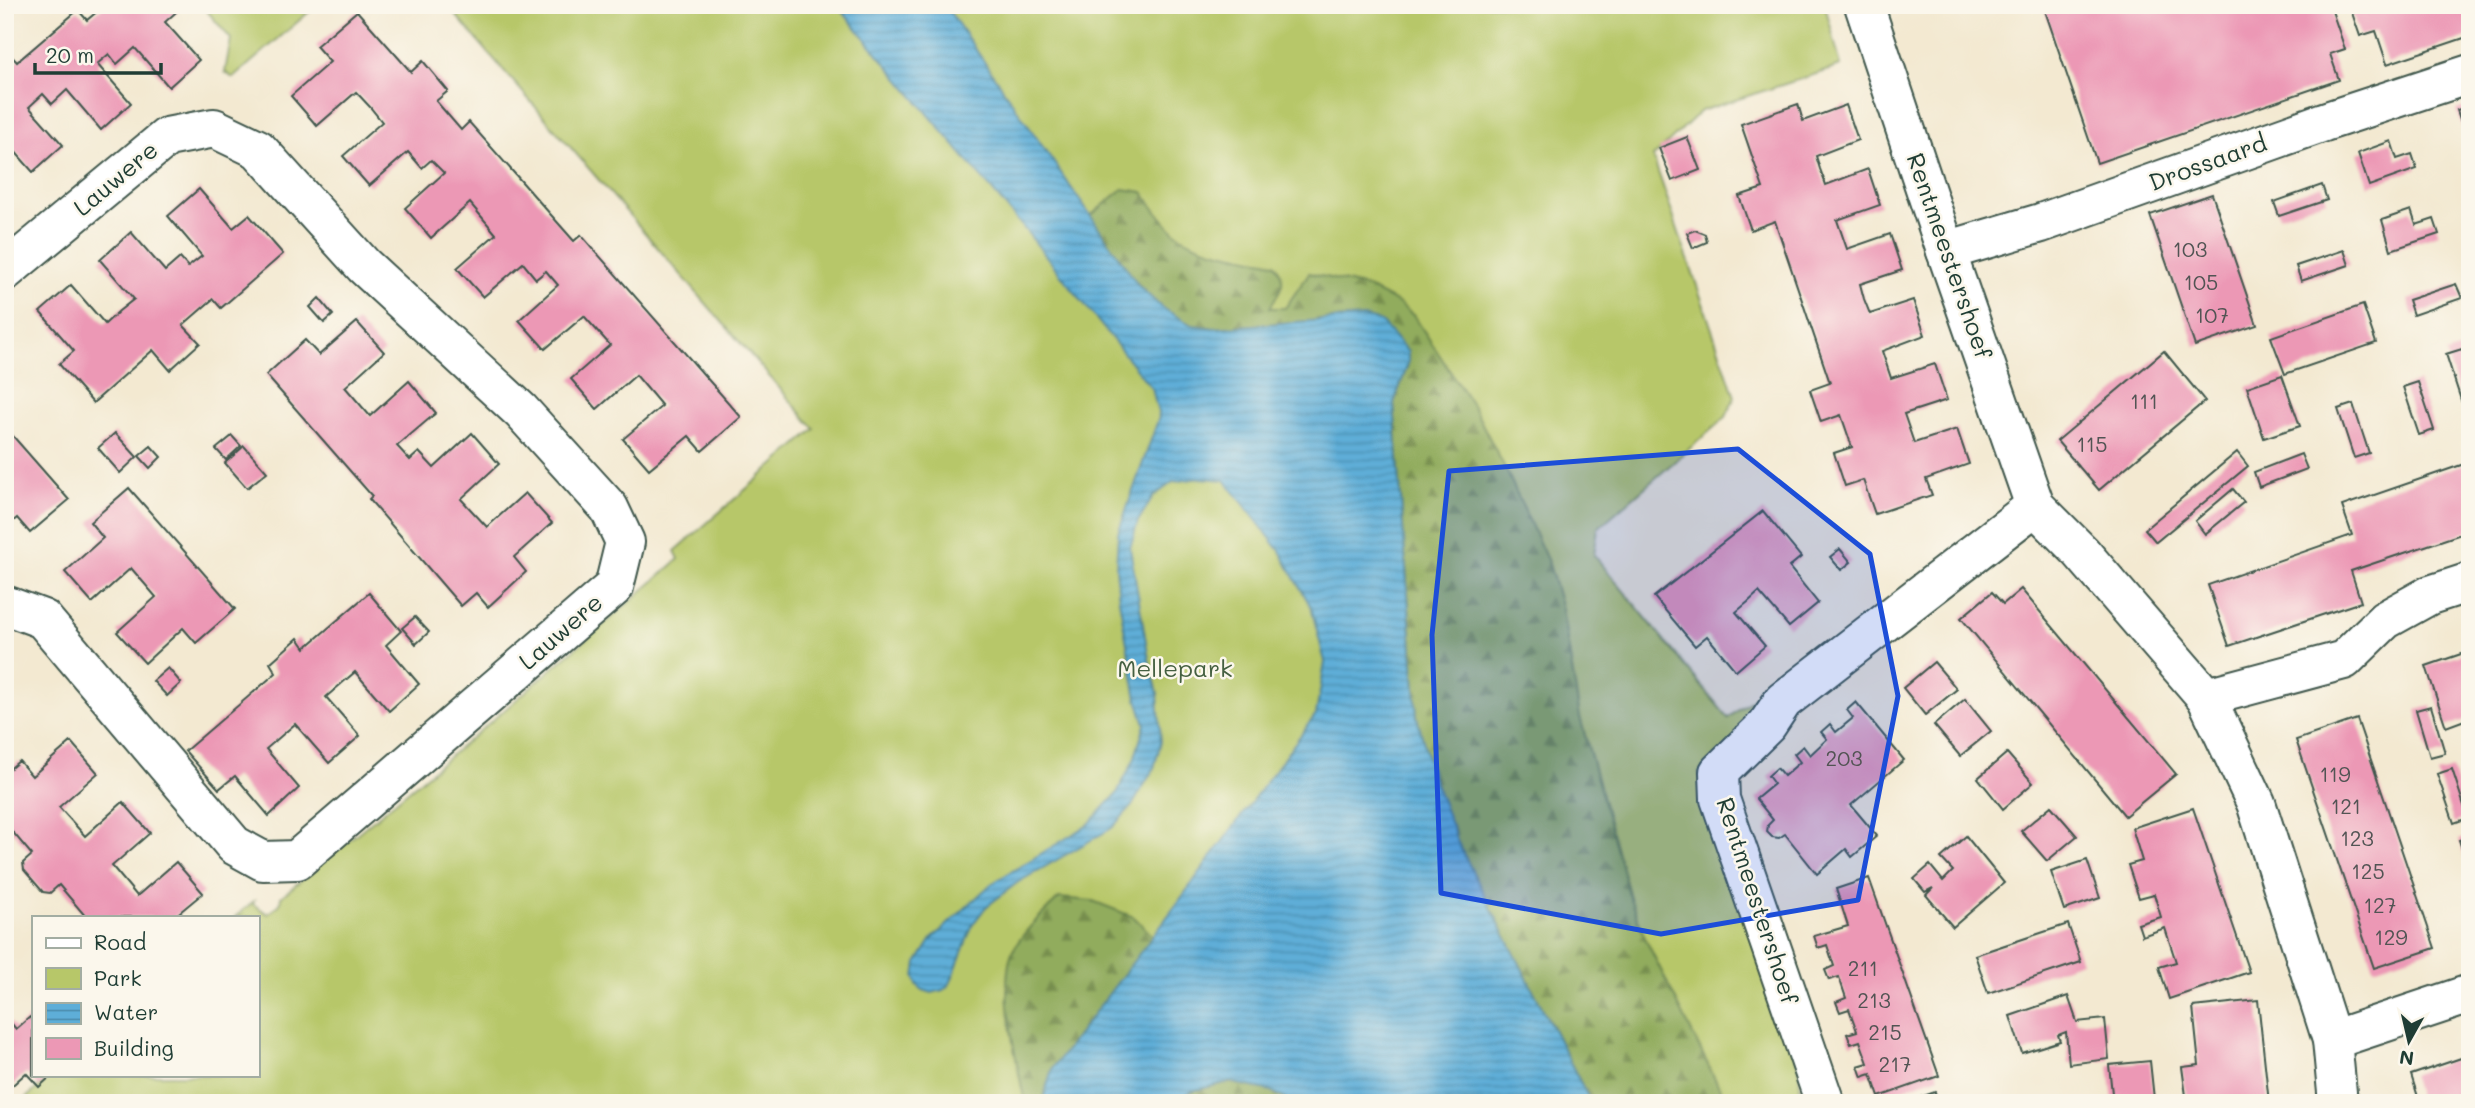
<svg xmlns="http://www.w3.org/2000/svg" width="2475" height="1108" font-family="Mali,sans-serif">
<defs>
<pattern id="forest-firs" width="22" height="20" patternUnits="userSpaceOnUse" patternTransform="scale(1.75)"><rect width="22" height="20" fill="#91ac5d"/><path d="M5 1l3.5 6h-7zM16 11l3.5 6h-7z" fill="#768d4e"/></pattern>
<pattern id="water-rules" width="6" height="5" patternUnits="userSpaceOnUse" patternTransform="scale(1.75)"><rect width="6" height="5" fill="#5eaed8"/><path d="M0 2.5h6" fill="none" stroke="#4d8fb0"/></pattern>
</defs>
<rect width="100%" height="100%" fill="#fbf7ec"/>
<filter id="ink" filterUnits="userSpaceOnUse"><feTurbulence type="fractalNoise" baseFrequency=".0143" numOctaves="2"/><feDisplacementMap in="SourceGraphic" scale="14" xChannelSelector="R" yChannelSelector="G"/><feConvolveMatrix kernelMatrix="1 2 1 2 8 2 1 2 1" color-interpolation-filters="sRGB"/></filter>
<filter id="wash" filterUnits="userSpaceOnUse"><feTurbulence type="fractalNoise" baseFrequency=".00686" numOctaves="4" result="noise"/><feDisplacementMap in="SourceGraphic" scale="28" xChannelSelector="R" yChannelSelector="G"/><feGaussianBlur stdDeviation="1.57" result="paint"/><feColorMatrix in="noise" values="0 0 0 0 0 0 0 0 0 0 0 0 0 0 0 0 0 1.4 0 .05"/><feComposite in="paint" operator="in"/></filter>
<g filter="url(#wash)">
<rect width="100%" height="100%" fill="#f3e9d1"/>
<!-- green -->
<g fill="#b7c769" stroke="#6b824e" stroke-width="2">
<polygon points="202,5 317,5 233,78 225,72 231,39"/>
<polygon points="447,5 1825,5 1841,66 1701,111 1653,157 1735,397 1726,417 1598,528 1594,555 1728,718 1758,695 1764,707 1761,719 1699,773 1799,1068 1801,1103 20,1103 53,1075 257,1075 257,917 235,917 254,901 253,904 268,914 280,904 281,897 488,724 679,559 675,551 815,429"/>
</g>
<!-- forest -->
<g fill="url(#forest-firs)" stroke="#587448" stroke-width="2">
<path d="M1123,189L1143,192C1153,206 1164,224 1179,235C1205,253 1244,256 1275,263C1289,285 1280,288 1270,308H1285L1309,273L1366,287L1397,302L1414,316L1474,408L1507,472L1549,564L1562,609L1580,717L1631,901L1646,940L1727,1103H1591L1459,845L1433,779L1417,717L1394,403L1408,364L1364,317L1214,328C1207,327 1198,327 1192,325C1149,311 1114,252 1089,217Z"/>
<path d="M1059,898L1093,901L1134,917L1153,936L1052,1069L1042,1103H1025C1018,1065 995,980 1015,947C1026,928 1044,913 1059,898Z"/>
<polygon points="1228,1082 1272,1091 1291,1103 1173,1103 1192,1091"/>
</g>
<!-- water -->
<polygon fill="url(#water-rules)" stroke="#3e7686" stroke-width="2" points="837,5 945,5 1139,286 1161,307 1192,325 1214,328 1364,317 1381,322 1408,352 1408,364 1394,403 1417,717 1433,778 1459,845 1591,1103 1291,1103 1272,1091 1229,1082 1192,1091 1173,1103 1042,1103 1052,1069 1176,905 1316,714 1325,662 1311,607 1280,551 1225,480 1200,478 1173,482 1153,497 1138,521 1130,548 1149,659 1158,693 1161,742 1154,768 1132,806 1112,828 1017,883 986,907 973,924 950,984 943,990 932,993 923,990 917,985 915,977 917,963 932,939 991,884 1088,825 1116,795 1134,760 1145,724 1137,699 1119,600 1116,568 1118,533 1159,417 1152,389 1022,226"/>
<g id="blocks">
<!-- building -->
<g fill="#ec98b5">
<polygon points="105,5 184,5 165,22 199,60 169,87 135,48 117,64 109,54 97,64 131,103 101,130 67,90 52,104 43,94 29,107 63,145 33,172 5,140 5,49 17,62 78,10 87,20"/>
<polygon points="2043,5 2330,5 2345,49 2330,54 2339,80 2097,163"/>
<polygon points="2367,5 2470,5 2470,36 2387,64 2376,31 2360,36 2352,13 2368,8"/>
<polygon points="357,11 411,72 423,61 448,91 436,101 461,130 469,122 574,241 581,235 741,417 702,451 689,436 649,469 623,439 662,406 636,375 597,409 571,379 610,345 584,316 545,349 519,320 558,285 546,271 536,279 523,263 483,297 457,268 496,234 470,203 431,238 405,208 444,173 431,160 422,168 408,152 369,186 343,156 382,122 370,107 356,92 317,126 291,96 330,62 316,46"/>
<polygon points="1798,104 1803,121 1846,105 1858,140 1816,156 1820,169 1826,185 1868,169 1880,205 1837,220 1847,249 1890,234 1902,270 1860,284 1864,299 1870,314 1913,300 1925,335 1882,351 1891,378 1935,364 1947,400 1904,414 1914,443 1957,429 1969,464 1926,479 1932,495 1875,514 1863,480 1845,486 1834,453 1852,447 1841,415 1821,422 1810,390 1830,383 1775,221 1751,230 1739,196 1763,188 1741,124"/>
<polygon points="2470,105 2470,146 2469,146 2457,110"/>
<polygon points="1687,137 1700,170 1672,181 1659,148"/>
<polygon points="2391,141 2397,159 2412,154 2417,169 2369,186 2358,153"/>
<polygon points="2322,185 2327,200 2279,216 2274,202"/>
<polygon points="199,189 233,228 249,215 283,254 221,308 213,299 183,325 200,343 170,370 153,350 93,403 59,364 74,351 40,312 71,285 105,324 119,311 134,299 100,260 131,232 165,271 180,258 188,267 202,256 168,216"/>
<polygon points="2212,194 2257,325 2195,346 2150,215"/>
<polygon points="2411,210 2416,225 2434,219 2439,234 2391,250 2382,220"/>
<polygon points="1695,230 1705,234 1707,242 1693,248 1687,233"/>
<polygon points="2344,250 2349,265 2301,281 2296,266"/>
<polygon points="2456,284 2462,298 2413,315 2408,300"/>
<polygon points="319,298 333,315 324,323 310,307"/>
<polygon points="2363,305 2376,343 2285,374 2271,337"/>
<polygon points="357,322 384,352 345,387 370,416 409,381 436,413 397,446 410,460 419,452 434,468 472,433 499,464 461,499 473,512 487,527 525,493 552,523 514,557 526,572 488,607 476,593 461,606 369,499 372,496 266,375 305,340 319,355"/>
<polygon points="2462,349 2470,371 2470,401 2462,403 2446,354"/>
<polygon points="2164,351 2205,401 2099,490 2057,441"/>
<polygon points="2282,375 2300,426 2264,438 2247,387"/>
<polygon points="2418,382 2434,430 2419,435 2403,387"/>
<polygon points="2353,404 2369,453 2354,458 2338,409"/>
<polygon points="5,427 69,500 30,533 17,518 5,528"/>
<polygon points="115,433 137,457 120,473 98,448"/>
<polygon points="232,436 241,446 226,460 216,449"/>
<polygon points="151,446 161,457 150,468 139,456"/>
<polygon points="244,446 267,472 247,488 225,463"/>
<polygon points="2237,452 2248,466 2156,542 2145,529"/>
<polygon points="2301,454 2307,469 2259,487 2254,472"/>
<polygon points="2470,462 2470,531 2351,571 2361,602 2229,646 2208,585 2352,535 2342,506"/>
<polygon points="129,488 235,609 196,643 183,628 145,663 117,632 156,597 131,568 92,603 65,572 103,538 90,522"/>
<polygon points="2233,489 2244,502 2205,534 2195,521"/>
<polygon points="1763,511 1801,557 1789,567 1818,603 1789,627 1759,592 1748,602 1736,612 1765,646 1736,671 1707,636 1695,646 1654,597"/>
<polygon points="1840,549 1851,562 1841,570 1830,557"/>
<polygon points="2021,589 2176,774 2125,816 1961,618 1992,592 2003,604"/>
<polygon points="369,593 401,631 386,645 419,684 389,711 355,672 326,697 360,736 329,763 295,724 266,749 299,788 269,816 235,776 219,789 185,751 276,673 270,663 298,638 305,648"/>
<polygon points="415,617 429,632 416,644 402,628"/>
<polygon points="2470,651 2470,718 2446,727 2426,666"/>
<polygon points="1934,662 1957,689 1925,715 1903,688"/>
<polygon points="168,668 181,683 167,696 153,681"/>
<polygon points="1965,699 1991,731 1960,756 1934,725"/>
<polygon points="1856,702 1904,760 1851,805 1877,836 1852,857 1846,849 1817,874 1785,834 1779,838 1772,837 1767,832 1768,825 1773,820 1756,799 1774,784 1768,776 1777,768 1784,776 1800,762 1794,754 1803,746 1810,755 1827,739 1821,732 1830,724 1836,732 1853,718 1847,710"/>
<polygon points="2431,706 2445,753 2430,757 2416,710"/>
<polygon points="2357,719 2435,948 2374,968 2296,740"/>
<polygon points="71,742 98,773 59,807 85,836 123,802 150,833 112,866 137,896 176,862 203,893 174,917 86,917 59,885 50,893 43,892 24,870 23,863 32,855 5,823 5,773 19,761 32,776"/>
<polygon points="2007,753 2033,783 2003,809 1978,778"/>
<polygon points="2452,769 2468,818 2454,823 2437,774"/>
<polygon points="2051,806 2077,836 2047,861 2021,831"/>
<polygon points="2193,808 2249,972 2169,999 2159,967 2176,962 2165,928 2142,936 2138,924 2161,917 2154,894 2139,898 2128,865 2142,861 2132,828"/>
<polygon points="1966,836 2004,883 1953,927 1926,895 1933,888 1925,892 1914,879 1930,865 1943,881 1953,871 1941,858"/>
<polygon points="2470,837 2470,870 2469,870 2459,840"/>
<polygon points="2087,860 2100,898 2064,910 2051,872"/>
<polygon points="1869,878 1939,1076 1879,1097 1871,1074 1862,1077 1858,1066 1868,1063 1860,1041 1851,1044 1847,1034 1857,1031 1849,1009 1840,1012 1836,1002 1846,998 1839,977 1829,980 1825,970 1834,966 1827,945 1818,948 1814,936 1848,926 1836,889"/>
<polygon points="2068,924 2081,962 1988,993 1975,955"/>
<polygon points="2068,996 2077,1022 2105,1019 2109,1059 2069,1064 2066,1032 2058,1035 2060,1041 2022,1053 2010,1016"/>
<polygon points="2258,1000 2269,1103 2187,1103 2182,1067 2199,1065 2193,1007"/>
<polygon points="5,1016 16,1029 30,1017 33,1021 33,1075 52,1075 39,1087 26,1073 5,1092"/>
<polygon points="2470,1055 2470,1103 2420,1103 2411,1075"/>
<polygon points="2150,1061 2154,1099 2137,1100 2137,1103 2113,1103 2109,1065"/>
<polygon points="1935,1092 1939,1103 1906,1103 1906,1102"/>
</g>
</g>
</g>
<g filter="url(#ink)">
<use href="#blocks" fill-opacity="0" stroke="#3f574c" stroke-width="2"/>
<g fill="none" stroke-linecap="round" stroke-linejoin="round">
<defs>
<g id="minor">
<polyline points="1864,5 1946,251 2035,506 2081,552 2206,697 2256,803 2332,1040 2338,1103"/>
<polyline points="1946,251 2041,223 2324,122 2470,74"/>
<polyline points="5,271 167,137 214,128 258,149 364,266 521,411 609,508 625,542 614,587 297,860 263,861 234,845 43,619 5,605"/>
<polyline points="2206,697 2344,660 2385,620 2430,595 2470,582"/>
<polyline points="2332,1040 2470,994"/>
<polyline points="1825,1103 1720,799 1719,772 1767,725 1783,701 2035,506"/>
</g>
</defs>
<!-- minor casing -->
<use href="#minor" stroke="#3f574c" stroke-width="42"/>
<!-- minor -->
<use href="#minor" stroke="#fff" stroke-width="38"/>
</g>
</g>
<!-- marked area -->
<path fill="#1d4ed8" fill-opacity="0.2" stroke="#1d4ed8" stroke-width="5" stroke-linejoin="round" d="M1738,449L1870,554L1898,696L1858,900L1661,934L1441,893L1432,635L1449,471Z"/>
<g text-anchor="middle" stroke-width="5" stroke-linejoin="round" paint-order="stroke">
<!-- number labels -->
<g font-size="21" fill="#525454">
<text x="2190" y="257">103</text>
<text x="2201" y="290">105</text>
<text x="2212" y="323">107</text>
<text x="2144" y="409">111</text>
<text x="2092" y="452">115</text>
<text x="1844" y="766">203</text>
<text x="2335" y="782">119</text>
<text x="2346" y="814">121</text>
<text x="2357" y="846">123</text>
<text x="2368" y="879">125</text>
<text x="2380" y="913">127</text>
<text x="2391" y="945">129</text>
<text x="1863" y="976">211</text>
<text x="1874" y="1008">213</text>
<text x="1885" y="1040">215</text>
<text x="1895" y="1072">217</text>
</g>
<!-- street labels -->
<g font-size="24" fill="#1f3d34" stroke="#fbf7ec">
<text transform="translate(2208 163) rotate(-20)" y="8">Drossaard</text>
<text transform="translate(116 179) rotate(-40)" y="8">Lauwere</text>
<text transform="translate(1949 256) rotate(71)" y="8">Rentmeestershoef</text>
<text transform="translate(561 632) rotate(-41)" y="8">Lauwere</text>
<text transform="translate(1757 901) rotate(72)" y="8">Rentmeestershoef</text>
</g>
<!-- park labels -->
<g font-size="24" fill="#456041" stroke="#fbf7ec">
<text x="1175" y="677">Mellepark</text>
</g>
</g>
<!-- margin -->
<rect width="2475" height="1108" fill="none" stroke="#fbf7ec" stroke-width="28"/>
<!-- legend -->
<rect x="32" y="916" width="228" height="161" fill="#fbf7ec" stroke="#a3ada2" stroke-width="2"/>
<rect x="46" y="938" width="35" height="10" fill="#ffffff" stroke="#a3ada2" stroke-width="2"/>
<text x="94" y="950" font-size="21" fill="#1f3d34">Road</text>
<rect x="46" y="968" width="35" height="21" fill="#b7c769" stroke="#a3ada2" stroke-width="2"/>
<text x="94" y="986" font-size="21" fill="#1f3d34">Park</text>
<rect x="46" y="1003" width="35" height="21" fill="url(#water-rules)" stroke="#a3ada2" stroke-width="2"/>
<text x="94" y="1020" font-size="21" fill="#1f3d34">Water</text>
<rect x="46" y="1038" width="35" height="21" fill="#ec98b5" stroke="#a3ada2" stroke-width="2"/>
<text x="94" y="1056" font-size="21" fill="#1f3d34">Building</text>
<!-- north arrow -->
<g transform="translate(2409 1041) rotate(188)" stroke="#fbf7ec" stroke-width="5" paint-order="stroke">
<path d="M0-5L12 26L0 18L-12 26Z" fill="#1f3d34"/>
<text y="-10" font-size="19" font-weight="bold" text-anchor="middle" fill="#1f3d34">N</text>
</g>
<!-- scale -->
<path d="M35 63v10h126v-10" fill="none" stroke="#1f3d34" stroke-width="3.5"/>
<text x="46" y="63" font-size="21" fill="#1f3d34" stroke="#fbf7ec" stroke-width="5" paint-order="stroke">20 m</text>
</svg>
